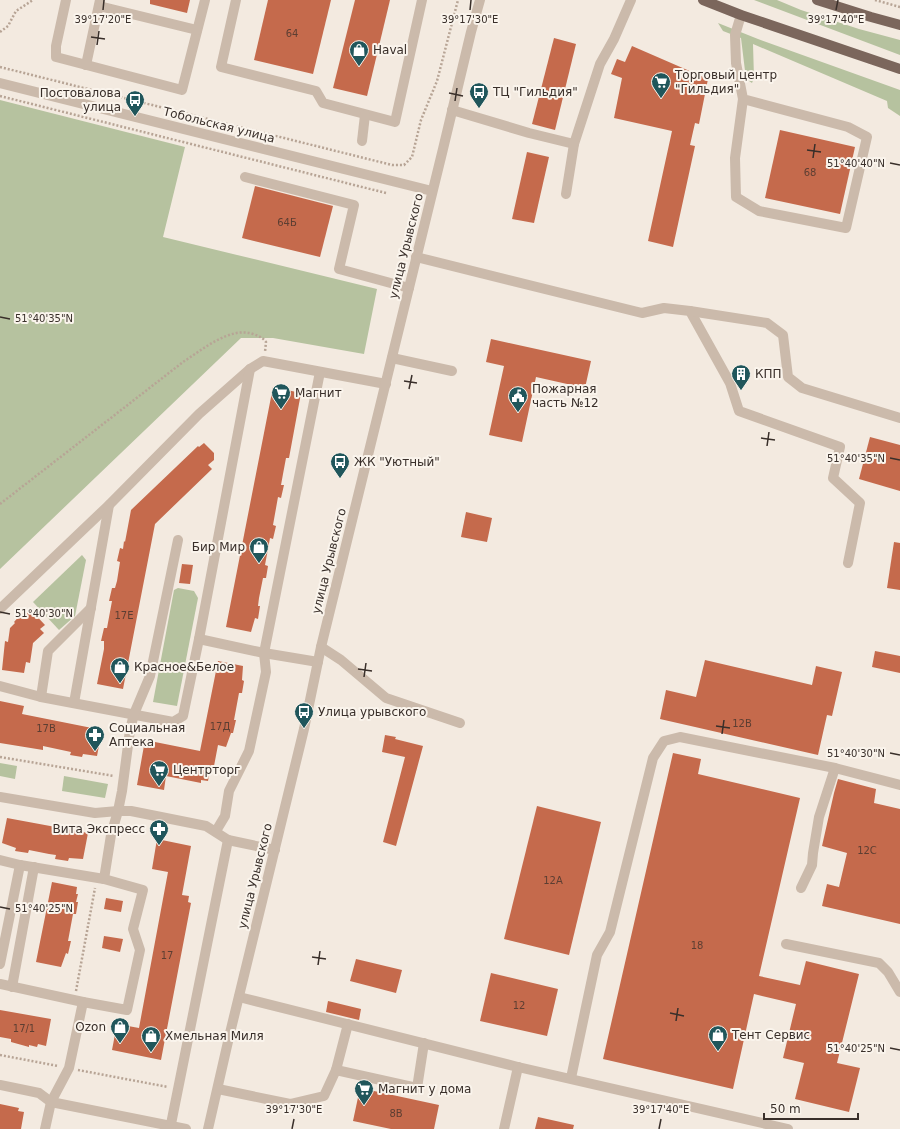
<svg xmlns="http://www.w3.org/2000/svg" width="900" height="1129" font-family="'DejaVu Sans',sans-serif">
<rect width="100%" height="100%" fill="#f3eae0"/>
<!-- green -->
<g fill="#b6c29f">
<polygon points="754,0 777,0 801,10 859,29 900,40 900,55"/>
<polygon points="718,23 758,39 900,90 900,116 888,108 887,101 753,44 754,78 752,83 746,79 741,38 723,31"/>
<polygon points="0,100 185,147 163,237 377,289 364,354 273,338 241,338 0,569"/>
<polygon points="82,555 86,560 75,616 59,630 33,602"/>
<polygon points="178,588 194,591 198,598 177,706 153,702 174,590"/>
<polygon points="0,763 17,766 15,779 0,776"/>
<polygon points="64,776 108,784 105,798 62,791"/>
</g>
<!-- building -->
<g fill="#c56a4c">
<polygon points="150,0 190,0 187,13 150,4"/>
<polygon points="268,0 331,0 313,74 254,60"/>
<polygon points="355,0 390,0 367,96 333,88"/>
<polygon points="554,38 576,44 555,130 532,124"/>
<polygon points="632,46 708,79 699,124 695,123 690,145 695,146 673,247 648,241 672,131 614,118 622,78 611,74 617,59 625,62"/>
<polygon points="780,130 855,147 840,214 765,198"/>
<polygon points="527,152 549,157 534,223 512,219"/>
<polygon points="255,186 333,206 320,257 242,238"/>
<polygon points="491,339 591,361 585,388 536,377 522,442 489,435 504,366 486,362"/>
<polygon points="273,387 301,393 289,458 286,458 283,474 281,485 284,485 281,498 278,497 273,525 276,526 273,539 270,538 265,565 268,566 266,578 263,578 259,598 258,606 260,606 258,619 255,618 251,632 226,627"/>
<polygon points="870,437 900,445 900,491 859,479"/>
<polygon points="204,443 214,453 214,460 208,465 212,469 155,524 123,689 97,684 104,649 104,641 101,641 104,628 107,628 112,601 109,601 112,588 115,588 117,581 120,562 117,561 120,548 123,549 124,541 125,542 131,510 198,446 199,447"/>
<polygon points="466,512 492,518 487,542 461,537"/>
<polygon points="894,542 900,543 900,590 887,588"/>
<polygon points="182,564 193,565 190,584 179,583"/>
<polygon points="30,609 45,625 40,629 44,633 33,643 30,663 26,662 24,673 2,670 5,641 8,642 10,628 15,623 14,622 23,612 25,615"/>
<polygon points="875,651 900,656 900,673 872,667"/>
<polygon points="705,660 812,685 816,666 842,672 832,716 827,715 818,755 660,719 666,690 696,697"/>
<polygon points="218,661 243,666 242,680 244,681 242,693 239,693 234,720 236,720 233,733 231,733 226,747 218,745 214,766 211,765 208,781 201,780 201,783 166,776 164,790 137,785 145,740 200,751"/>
<polygon points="0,701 24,706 22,714 102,730 97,756 83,754 82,757 70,755 71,752 43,746 43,750 0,743"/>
<polygon points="385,735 396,737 395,739 423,746 396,846 383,842 405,757 382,752"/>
<polygon points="673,753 701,759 698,774 800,798 759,976 800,985 806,961 859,974 837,1063 860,1068 849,1112 795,1099 804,1063 783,1058 796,1004 754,994 733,1089 603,1059"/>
<polygon points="838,779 876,789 874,803 900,809 900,924 822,906 827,884 839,887 847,853 822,846 834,793"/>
<polygon points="537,806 601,822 569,955 504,939"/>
<polygon points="7,818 88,833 83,859 69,858 68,861 55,859 56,855 49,854 29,850 28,853 15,851 16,848 2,843"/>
<polygon points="157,839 191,846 182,895 189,896 188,902 191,903 161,1060 112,1050 117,1024 139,1028 168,872 152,869"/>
<polygon points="52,882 77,887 76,894 78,894 76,902 78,902 76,914 73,914 68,941 71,941 68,954 66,953 61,967 36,962"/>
<polygon points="106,898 123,901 121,912 104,909"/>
<polygon points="104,936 123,939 120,952 102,948"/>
<polygon points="356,959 402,970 396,993 350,981"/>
<polygon points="491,973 558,989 547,1036 480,1021"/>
<polygon points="328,1001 361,1009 359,1020 326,1012"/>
<polygon points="0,1010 51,1019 46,1046 38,1044 37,1047 29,1045 29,1047 11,1042 11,1039 0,1037"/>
<polygon points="360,1088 439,1105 434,1129 391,1129 353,1121"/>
<polygon points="0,1104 19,1108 18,1111 24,1112 21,1129 0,1129"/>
<polygon points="538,1117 574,1125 573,1129 535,1129"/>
</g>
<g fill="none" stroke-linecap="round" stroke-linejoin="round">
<!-- path -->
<g stroke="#b7a495" stroke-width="2.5" stroke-dasharray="2 2" stroke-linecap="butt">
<polyline points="875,0 900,7"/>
<polyline points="0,32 8,26 16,11 33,0"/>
<polyline points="0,67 392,165 404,165 412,157 421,120 437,81 458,0"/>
<polyline points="0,96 386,193"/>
<path d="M0,504L183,362C202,350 230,326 253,334C259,336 262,337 266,342L265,352"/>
<polyline points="0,757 114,776"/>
<polyline points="76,991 95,888"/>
<polyline points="0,1055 58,1066"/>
<polyline points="78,1070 168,1087"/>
</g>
<!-- minor -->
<g stroke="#cbbaab" stroke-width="10">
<polyline points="66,0 56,46 56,57 182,90 205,0"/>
<polyline points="236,0 221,67 316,91 323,103 395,122 422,0"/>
<polyline points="99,6 197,30"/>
<polyline points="741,15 735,35 736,63 743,99 735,158 736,197 759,211 846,228 867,137 848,127 743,99"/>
<polyline points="86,65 100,0"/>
<polyline points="0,83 432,191"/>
<polyline points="452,110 529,133 574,144"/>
<polyline points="362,141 365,115"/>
<polyline points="245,177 354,205 339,269 409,288"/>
<polyline points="566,194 574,144 600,64 614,39 631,0"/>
<polyline points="416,257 642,313 664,308 690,311 730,383 739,411 840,447 833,478 860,503 848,563"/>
<polyline points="690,311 767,323 783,335 788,377 802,388 900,418"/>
<polyline points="392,358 452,371"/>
<polyline points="0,609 109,505 199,414 250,369 263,361 386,384"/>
<polyline points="199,639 264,653 318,662"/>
<polyline points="321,647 341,660 386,698 460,723"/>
<polyline points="0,686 41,697 173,722 183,716 199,639 250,369"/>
<polyline points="41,697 48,651 91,608"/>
<polyline points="74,703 109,505"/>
<polyline points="0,797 95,813 118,811 131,811 206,826 228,840 275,850"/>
<polyline points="216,831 225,816 229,791 249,751 266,672 264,653 320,372"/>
<polyline points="0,860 20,865 104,879 111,835 118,811 122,791 130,730 134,714 150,676 178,540"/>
<polyline points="801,888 812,865 813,853 819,817 835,768"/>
<polyline points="786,944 879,963 888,972 900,992"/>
<polyline points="0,964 20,865"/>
<polyline points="0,984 83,1002 69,1068 51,1102 45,1129"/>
<polyline points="12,987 34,867"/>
<polyline points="239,997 518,1067 788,1129"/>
<polyline points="83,1002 127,1010 140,950 133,929 143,890 104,879"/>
<polyline points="336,1070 417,1088 424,1043"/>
<polyline points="571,1078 597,955 610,932 653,758 664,741 680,737 835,768 900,785"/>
<polyline points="0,1085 39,1093 51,1102 186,1129"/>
<polyline points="218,1089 290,1104 324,1096 336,1070 348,1024"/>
<polyline points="170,1129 228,840"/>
<polyline points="208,1129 230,1033 304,729 321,647 443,149 471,32 480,0"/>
<polyline points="504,1129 518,1067"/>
</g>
<!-- major -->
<g stroke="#7b665c" stroke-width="10">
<polyline points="703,0 741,15 900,69"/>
<polyline points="817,0 871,17 900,25"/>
</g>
</g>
<!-- ticks -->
<path fill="none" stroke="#392f2a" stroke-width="1.5" d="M103,10L104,0M470,10L471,0M836,10L838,0M91,37L105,39M97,45L99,31M449,93L463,96M455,101L457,88M807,150L821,152M813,158L815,144M890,163L900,165M0,317L10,319M404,381L417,383M409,389L412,375M761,438L775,440M767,446L769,432M890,458L900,460M0,612L10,614M358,669L372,671M364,677L366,663M716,726L730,728M722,734L724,720M890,753L900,755M0,907L10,909M312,957L326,959M318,965L320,951M670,1013L684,1016M676,1021L678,1008M890,1048L900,1050M292,1129L294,1119M659,1129L661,1119"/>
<!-- icons -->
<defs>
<symbol id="shop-pin" viewBox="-11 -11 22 30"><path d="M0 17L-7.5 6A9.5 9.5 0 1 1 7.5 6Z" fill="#20565b" stroke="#faf4ec"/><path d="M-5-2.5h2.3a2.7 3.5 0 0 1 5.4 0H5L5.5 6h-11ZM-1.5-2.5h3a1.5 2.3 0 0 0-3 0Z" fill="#fff"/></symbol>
<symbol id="supermarket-pin" viewBox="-11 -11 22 30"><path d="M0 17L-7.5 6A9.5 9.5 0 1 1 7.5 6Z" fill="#20565b" stroke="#faf4ec"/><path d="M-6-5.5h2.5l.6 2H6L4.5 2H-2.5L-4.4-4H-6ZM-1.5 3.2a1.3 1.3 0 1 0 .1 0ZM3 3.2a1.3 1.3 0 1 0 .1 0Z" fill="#fff"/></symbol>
<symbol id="bus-pin" viewBox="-11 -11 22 30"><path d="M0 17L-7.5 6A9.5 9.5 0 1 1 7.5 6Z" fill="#20565b" stroke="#faf4ec"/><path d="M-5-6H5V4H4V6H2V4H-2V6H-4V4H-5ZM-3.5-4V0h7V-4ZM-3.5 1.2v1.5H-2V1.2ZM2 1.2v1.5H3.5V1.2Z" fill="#fff"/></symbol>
<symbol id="building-pin" viewBox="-11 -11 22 30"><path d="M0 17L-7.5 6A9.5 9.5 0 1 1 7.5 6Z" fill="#20565b" stroke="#faf4ec"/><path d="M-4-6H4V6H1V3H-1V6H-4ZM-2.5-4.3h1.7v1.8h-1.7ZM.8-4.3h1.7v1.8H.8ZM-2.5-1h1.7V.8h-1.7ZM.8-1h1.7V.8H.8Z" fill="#fff"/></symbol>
<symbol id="civic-pin" viewBox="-11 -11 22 30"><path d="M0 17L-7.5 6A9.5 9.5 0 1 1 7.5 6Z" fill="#20565b" stroke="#faf4ec"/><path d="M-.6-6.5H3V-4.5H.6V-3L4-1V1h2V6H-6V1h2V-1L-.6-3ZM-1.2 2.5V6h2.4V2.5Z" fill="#fff"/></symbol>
<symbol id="pharmacy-pin" viewBox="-11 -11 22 30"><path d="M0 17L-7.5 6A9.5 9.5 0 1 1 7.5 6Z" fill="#20565b" stroke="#faf4ec"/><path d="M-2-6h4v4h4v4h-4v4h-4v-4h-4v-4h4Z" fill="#fff"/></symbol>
</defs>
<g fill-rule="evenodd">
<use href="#shop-pin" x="348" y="39" width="22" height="30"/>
<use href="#supermarket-pin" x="650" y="71" width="22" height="30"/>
<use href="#bus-pin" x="468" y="81" width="22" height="30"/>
<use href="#bus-pin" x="124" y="89" width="22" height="30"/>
<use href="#building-pin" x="730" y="363" width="22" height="30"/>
<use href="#supermarket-pin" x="270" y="382" width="22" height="30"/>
<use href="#civic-pin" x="507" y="385" width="22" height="30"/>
<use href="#bus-pin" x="329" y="451" width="22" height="30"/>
<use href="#shop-pin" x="248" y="536" width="22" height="30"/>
<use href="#shop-pin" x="109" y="656" width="22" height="30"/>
<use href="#bus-pin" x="293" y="701" width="22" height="30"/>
<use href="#pharmacy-pin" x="84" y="724" width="22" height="30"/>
<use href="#supermarket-pin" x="148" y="759" width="22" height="30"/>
<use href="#pharmacy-pin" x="148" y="818" width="22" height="30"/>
<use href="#shop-pin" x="109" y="1016" width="22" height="30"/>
<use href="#shop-pin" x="707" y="1024" width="22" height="30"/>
<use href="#shop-pin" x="140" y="1025" width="22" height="30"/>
<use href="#supermarket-pin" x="353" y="1078" width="22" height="30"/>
</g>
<g text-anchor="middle" stroke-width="4" stroke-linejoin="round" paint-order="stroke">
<!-- number labels -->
<g font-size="10" fill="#5c3e32">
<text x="292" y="37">64</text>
<text x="810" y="176">68</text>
<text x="287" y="226">64Б</text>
<text x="124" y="619">17Е</text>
<text x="742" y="727">12В</text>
<text x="220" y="730">17Д</text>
<text x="46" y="732">17В</text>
<text x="867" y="854">12С</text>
<text x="553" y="884">12А</text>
<text x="697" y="949">18</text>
<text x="167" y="959">17</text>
<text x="519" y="1009">12</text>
<text x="24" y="1032">17/1</text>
<text x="396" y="1117">8В</text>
</g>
<!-- poi labels -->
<g font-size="12" fill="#392f2a" stroke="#faf4ec" text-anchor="start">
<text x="373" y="54">Haval</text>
<text x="675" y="79">Торговый центр<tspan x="675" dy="14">"Гильдия"</tspan></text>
<text x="493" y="96">ТЦ "Гильдия"</text>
<text x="121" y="97" text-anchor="end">Постовалова<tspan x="121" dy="14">улица</tspan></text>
<text x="755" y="378">КПП</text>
<text x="532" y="393">Пожарная<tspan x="532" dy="14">часть №12</tspan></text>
<text x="295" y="397">Магнит</text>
<text x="354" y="466">ЖК "Уютный"</text>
<text x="245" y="551" text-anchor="end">Бир Мир</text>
<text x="134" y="671">Красное&amp;Белое</text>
<text x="318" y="716">Улица урывского</text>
<text x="109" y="732">Социальная<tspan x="109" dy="14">Аптека</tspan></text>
<text x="173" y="774">Центрторг</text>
<text x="145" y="833" text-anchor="end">Вита Экспресс</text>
<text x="106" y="1031" text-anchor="end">Ozon</text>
<text x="732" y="1039">Тент Сервис</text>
<text x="165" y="1040">Хмельная Миля</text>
<text x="378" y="1093">Магнит у дома</text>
</g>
<!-- street labels -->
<g font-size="12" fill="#392f2a" stroke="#faf4ec">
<text transform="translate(219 125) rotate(14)" y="4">Тобольская улица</text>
<text transform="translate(406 246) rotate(-76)" y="4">улица Урывского</text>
<text transform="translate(329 561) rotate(-76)" y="4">улица Урывского</text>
<text transform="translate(255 876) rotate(-76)" y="4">улица Урывского</text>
</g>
</g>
<g font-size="10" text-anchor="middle" fill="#392f2a" stroke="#faf4ec" stroke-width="4" stroke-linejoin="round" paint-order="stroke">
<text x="103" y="23">39°17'20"E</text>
<text x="470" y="23">39°17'30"E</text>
<text x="836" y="23">39°17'40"E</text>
<text x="856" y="167">51°40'40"N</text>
<text x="44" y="322">51°40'35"N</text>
<text x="856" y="462">51°40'35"N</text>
<text x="44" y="617">51°40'30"N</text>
<text x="856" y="757">51°40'30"N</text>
<text x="44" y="912">51°40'25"N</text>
<text x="856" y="1052">51°40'25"N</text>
<text x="294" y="1113">39°17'30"E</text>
<text x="661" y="1113">39°17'40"E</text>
</g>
<!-- scale -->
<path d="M764 1113v6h94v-6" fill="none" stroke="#392f2a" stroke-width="2"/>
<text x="770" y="1113" font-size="12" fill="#392f2a" stroke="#faf4ec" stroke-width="3" paint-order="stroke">50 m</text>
</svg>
